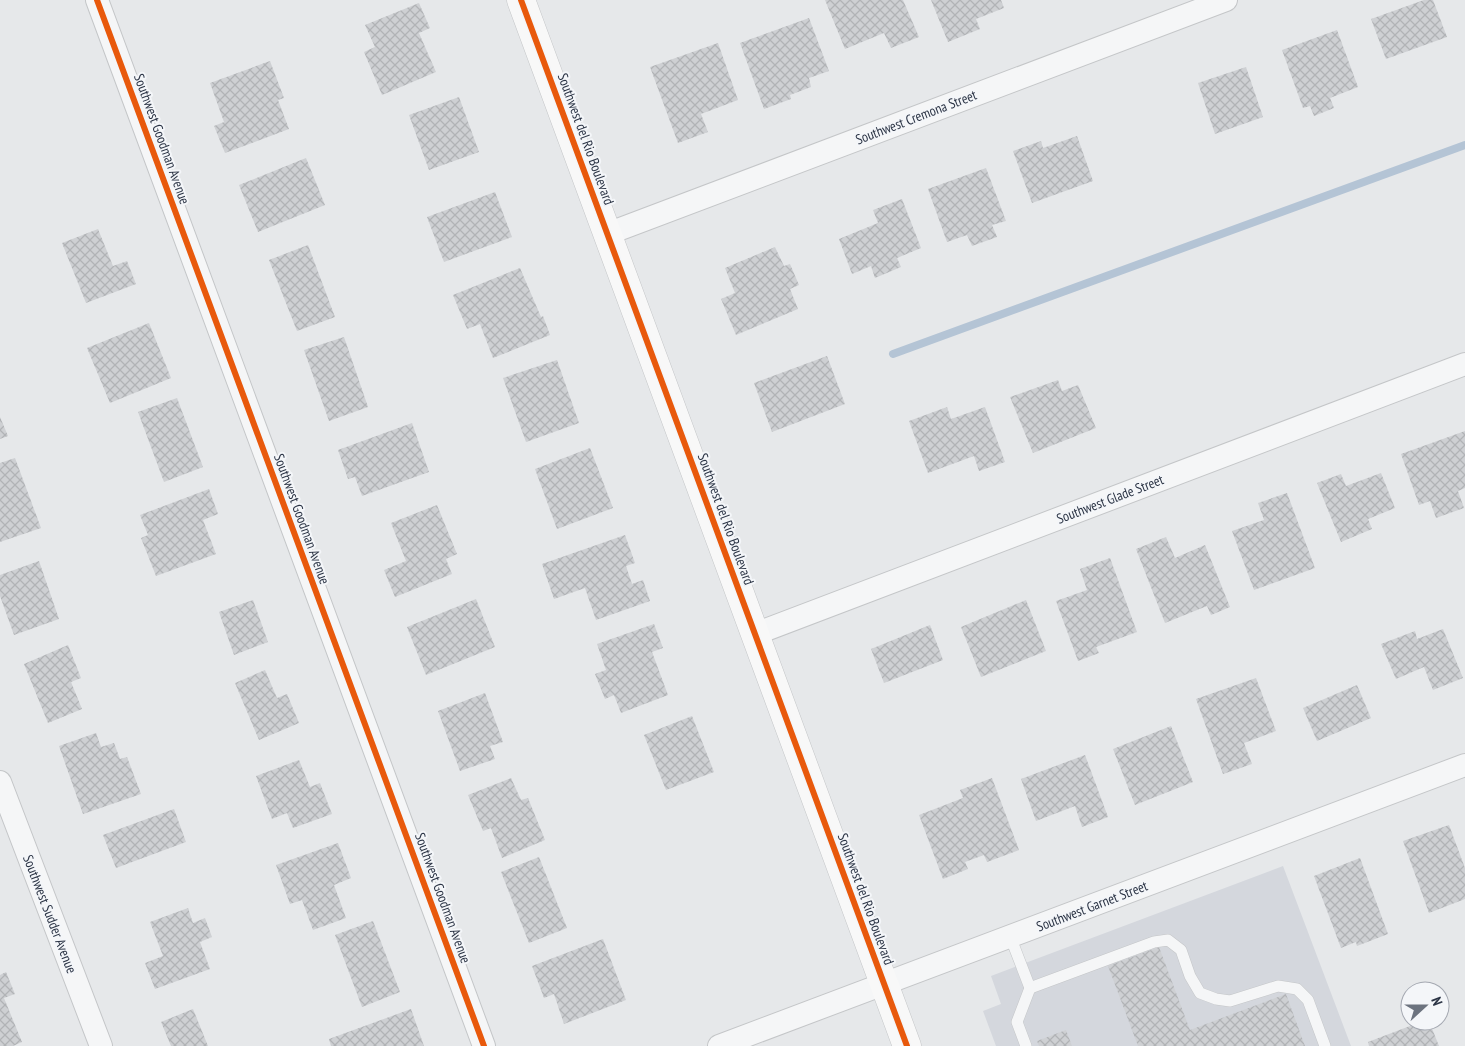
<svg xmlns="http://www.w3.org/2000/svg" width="1465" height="1046" font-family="'PT Sans Narrow',sans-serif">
<defs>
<pattern id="building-cross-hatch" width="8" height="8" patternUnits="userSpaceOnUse" patternTransform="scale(1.25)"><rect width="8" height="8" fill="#ced0d3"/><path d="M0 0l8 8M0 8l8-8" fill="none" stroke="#b1b3b6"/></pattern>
</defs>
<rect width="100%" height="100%" fill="#e6e8ea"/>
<!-- built -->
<polygon fill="#d4d7dd" points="1283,866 1351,1046 996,1046 983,1011 1001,1004 991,976"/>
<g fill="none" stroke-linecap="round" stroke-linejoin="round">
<!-- stream -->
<polyline stroke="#b4c4d5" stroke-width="8" points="893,354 1465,145"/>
</g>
<!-- building -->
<g fill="url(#building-cross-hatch)">
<polygon points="825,0 903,0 919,37 891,48 884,33 845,49"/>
<polygon points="931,0 1001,0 1004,8 976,19 980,29 948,42"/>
<polygon points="1424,0 1433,0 1447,37 1386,59 1371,19"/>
<polygon points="419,3 430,28 419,33 436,72 382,95 364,52 375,47 365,25"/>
<polygon points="809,18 829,71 809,78 811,87 790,95 791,99 764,109 740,43"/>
<polygon points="1337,30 1358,87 1330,98 1334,108 1314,116 1310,106 1303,108 1282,50"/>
<polygon points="718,43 738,100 701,114 708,132 678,143 650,67"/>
<polygon points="270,61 284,98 278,100 289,129 225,153 214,126 224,122 210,83"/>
<polygon points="1246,67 1263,117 1215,134 1198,83"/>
<polygon points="459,97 479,152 429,170 409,115"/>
<polygon points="1077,136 1093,181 1032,203 1013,151 1041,141 1043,148"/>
<polygon points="306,158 325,205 258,232 239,185"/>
<polygon points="986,168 1006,221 992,225 997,237 972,246 967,235 947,242 928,189"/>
<polygon points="495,192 512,237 444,262 427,217"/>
<polygon points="902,199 921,248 897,258 901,267 875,278 871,266 852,274 839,239 878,223 873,210"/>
<polygon points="98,229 113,266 127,261 136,284 86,303 62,243"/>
<polygon points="308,245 335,317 297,331 269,260"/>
<polygon points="775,247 784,266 790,264 799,285 790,289 798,309 736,335 721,299 735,293 725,268"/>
<polygon points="520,268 541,317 543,316 550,335 493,358 480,324 467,329 453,295"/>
<polygon points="149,323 171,378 110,403 87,348"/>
<polygon points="344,337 368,407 329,421 304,350"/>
<polygon points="827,356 845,404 772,432 754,383"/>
<polygon points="557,360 579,423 526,442 503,378"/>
<polygon points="1058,380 1062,391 1078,385 1096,428 1033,453 1010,397"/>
<polygon points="177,398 203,467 164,482 138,412"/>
<polygon points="947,407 951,419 985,407 1005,462 979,471 974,456 928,473 909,421"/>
<polygon points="0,417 8,436 0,439"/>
<polygon points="412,423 429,472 362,496 355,477 348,479 338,450"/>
<polygon points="1465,431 1465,488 1458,491 1464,508 1436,518 1430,501 1419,505 1401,454"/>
<polygon points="590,448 613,508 557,529 535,469"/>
<polygon points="15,458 41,528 0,542 0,463"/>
<polygon points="1381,473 1395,508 1368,519 1372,529 1341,542 1317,483 1341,474 1346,486"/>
<polygon points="209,489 218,514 203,520 216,554 156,576 141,538 148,535 140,515"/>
<polygon points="1287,493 1315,568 1254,590 1232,531 1264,520 1258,503"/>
<polygon points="437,505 457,554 446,559 452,574 395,597 384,570 406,561 391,523"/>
<polygon points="625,535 635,563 626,566 632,584 643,580 650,601 596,620 585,588 554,599 542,564"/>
<polygon points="1166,537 1175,558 1205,545 1230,607 1211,615 1207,606 1165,623 1136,549"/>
<polygon points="1110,558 1137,632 1096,647 1099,653 1078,661 1056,601 1087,590 1080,569"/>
<polygon points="39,561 59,619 14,635 0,596 0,575"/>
<polygon points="476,599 495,647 426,675 407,627"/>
<polygon points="253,600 268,642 234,655 219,612"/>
<polygon points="1026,600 1046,651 981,677 961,627"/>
<polygon points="654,624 663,648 652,652 668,695 621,713 614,695 605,699 595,674 606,670 597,644"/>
<polygon points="930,625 943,660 884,683 871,649"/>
<polygon points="1443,629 1463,678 1433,690 1424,667 1396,679 1381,644 1415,631 1417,639"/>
<polygon points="68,645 81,678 71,682 82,709 48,723 24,664"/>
<polygon points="265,670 277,698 287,694 299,723 259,740 235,683"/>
<polygon points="1256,678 1276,731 1244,743 1252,764 1223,774 1196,699"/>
<polygon points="1357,685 1371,718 1317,741 1303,708"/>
<polygon points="485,693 503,742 490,746 495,759 460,771 438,711"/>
<polygon points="692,716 714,772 666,790 644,735"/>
<polygon points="1171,726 1193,782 1135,805 1113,749"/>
<polygon points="96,733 101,747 114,743 120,759 127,757 141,794 83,814 59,746"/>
<polygon points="1085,755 1108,817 1082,827 1075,806 1036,821 1021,779"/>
<polygon points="299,760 310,787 320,783 332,814 293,828 287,813 272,819 256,776"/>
<polygon points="511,778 521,800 528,798 545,840 502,858 491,828 483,831 468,795"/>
<polygon points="992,778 1019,850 987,862 984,855 965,862 968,869 943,879 919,815 963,798 960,790"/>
<polygon points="174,809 186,842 116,868 103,835"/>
<polygon points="1449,825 1465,868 1465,899 1429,913 1403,841"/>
<polygon points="338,843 351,878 334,885 346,918 313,930 302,900 290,904 276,865"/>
<polygon points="539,857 567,928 529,943 501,872"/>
<polygon points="1360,858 1388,934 1357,946 1356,942 1341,948 1314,876"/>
<polygon points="188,908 193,923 205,918 212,937 200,942 210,969 155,989 145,963 163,956 150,922"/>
<polygon points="373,921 400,992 362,1007 335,935"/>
<polygon points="603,939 626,1000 564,1024 554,994 544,998 532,966"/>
<polygon points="1159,947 1190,1030 1286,994 1305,1046 1138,1046 1108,966"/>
<polygon points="6,972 15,994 4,998 22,1042 13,1046 0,1046 0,975"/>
<polygon points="193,1009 208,1046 171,1046 161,1022"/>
<polygon points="411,1009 424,1046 331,1046 329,1039"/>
<polygon points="1423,1021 1429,1021 1439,1046 1369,1046 1368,1042"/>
<polygon points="1066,1030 1072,1046 1039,1046 1037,1041"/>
</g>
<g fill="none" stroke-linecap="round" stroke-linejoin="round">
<defs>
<g id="lane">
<polyline points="1010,936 1030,988 1154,942 1168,940 1181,950 1190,976 1200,993 1216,999 1230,1001 1278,986 1297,989 1308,1000 1325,1046"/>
<polyline points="1026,1046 1017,1022 1030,988"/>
</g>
<g id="street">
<polyline points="97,0 484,1046"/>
<polyline points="607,234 1226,0"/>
<polyline points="755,634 1465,364"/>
<polyline points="0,782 101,1046"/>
<polyline points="719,1046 1465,765"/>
</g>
<polyline id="secondary" points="521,0 907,1046"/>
</defs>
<!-- lane casing -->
<use href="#lane" stroke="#c4c6c8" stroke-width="12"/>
<!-- street casing -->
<use href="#street" stroke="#c4c6c8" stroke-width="24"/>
<!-- secondary casing -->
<use href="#secondary" stroke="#c4c6c8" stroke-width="29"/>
<!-- lane -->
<use href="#lane" stroke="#f5f6f7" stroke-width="11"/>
<!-- street -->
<use href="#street" stroke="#f5f6f7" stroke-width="22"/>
<!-- secondary -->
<use href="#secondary" stroke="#f8f8f8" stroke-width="28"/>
<defs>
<g id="cycleway">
<polyline points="97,0 484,1046"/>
<polyline points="521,0 907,1046"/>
</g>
</defs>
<!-- cycleway casing -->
<use href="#cycleway" stroke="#f4f6f9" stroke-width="9"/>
<!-- cycleway -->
<use href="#cycleway" stroke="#e8590c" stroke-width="6"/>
</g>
<g text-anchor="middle" stroke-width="4" stroke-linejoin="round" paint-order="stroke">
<!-- street labels -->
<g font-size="14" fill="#2b3445" stroke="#f4f6f9">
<text transform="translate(916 117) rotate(-21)" y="5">Southwest Cremona Street</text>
<text transform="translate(162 139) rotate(70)" y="5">Southwest Goodman Avenue</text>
<text transform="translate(586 139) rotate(70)" y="5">Southwest del Rio Boulevard</text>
<text transform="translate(1110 499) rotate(-21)" y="5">Southwest Glade Street</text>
<text transform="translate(302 519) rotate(70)" y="5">Southwest Goodman Avenue</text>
<text transform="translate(726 519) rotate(70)" y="5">Southwest del Rio Boulevard</text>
<text transform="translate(443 898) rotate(70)" y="5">Southwest Goodman Avenue</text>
<text transform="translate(866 899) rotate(70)" y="5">Southwest del Rio Boulevard</text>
<text transform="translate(1092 906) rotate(-21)" y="5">Southwest Garnet Street</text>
<text transform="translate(50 914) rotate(69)" y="5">Southwest Sudder Avenue</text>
</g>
</g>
<!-- north arrow -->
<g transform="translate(1425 1006) rotate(69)"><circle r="24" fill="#f4f6f9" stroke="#a4a8b1"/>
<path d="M0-4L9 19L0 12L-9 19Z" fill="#6c737f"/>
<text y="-8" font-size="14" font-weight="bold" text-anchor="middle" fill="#2b3445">N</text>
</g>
</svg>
